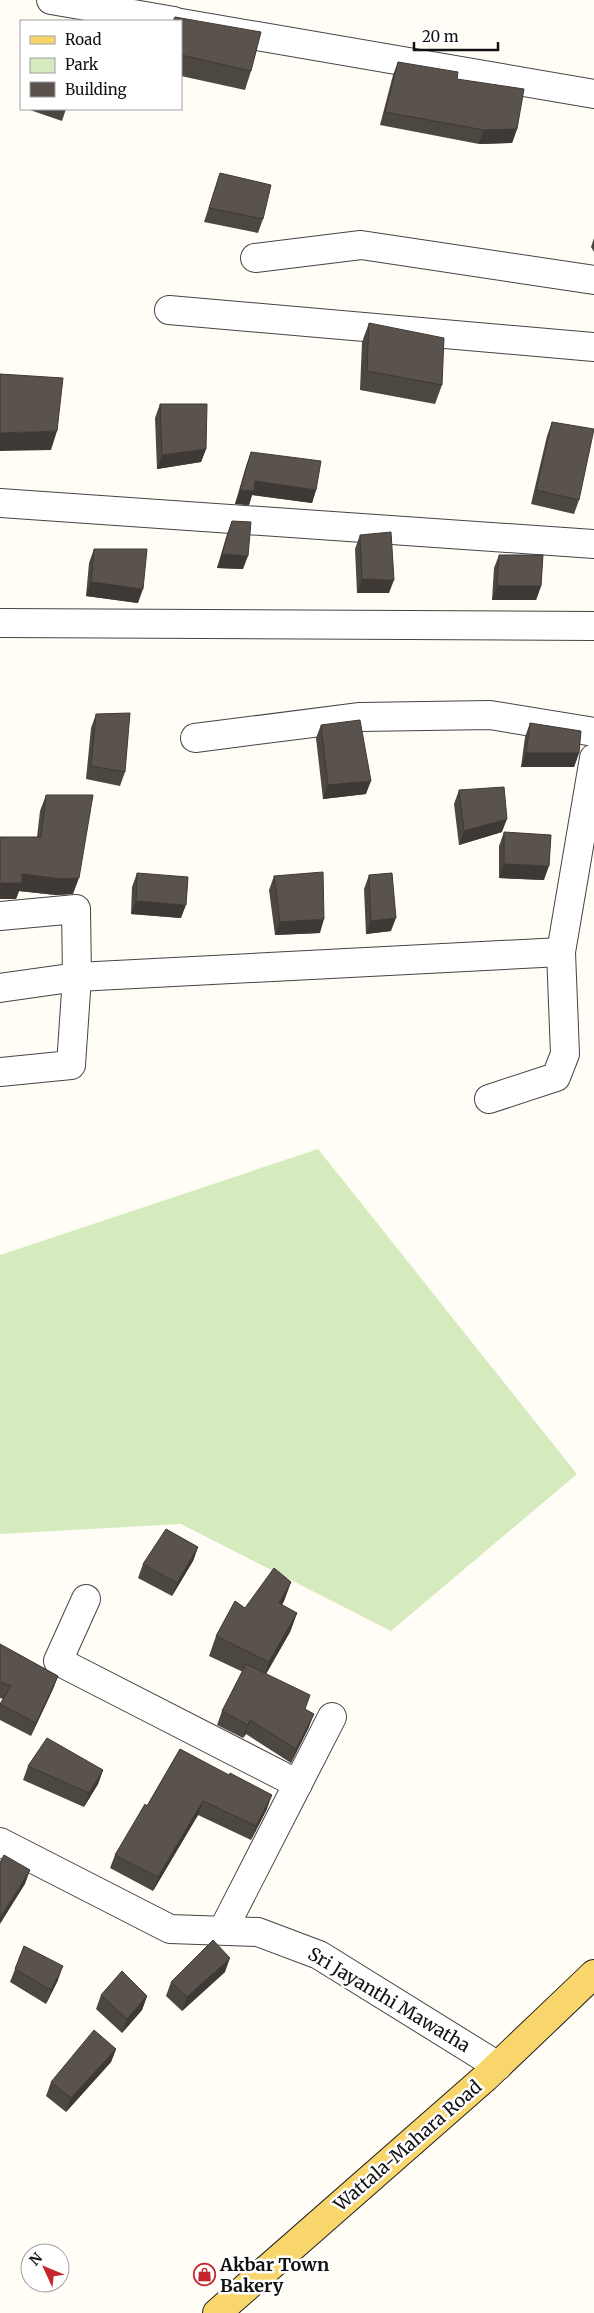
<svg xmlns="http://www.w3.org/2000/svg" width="594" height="2313" font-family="Merriweather,serif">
<rect width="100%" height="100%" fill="#fffdf5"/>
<!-- green -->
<polygon fill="#d5ebbd" points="318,1149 577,1474 391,1631 181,1524 0,1534 0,1255"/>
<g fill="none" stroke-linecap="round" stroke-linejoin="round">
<defs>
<g id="minor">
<polyline points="51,0 174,21"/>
<polyline points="181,23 594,94"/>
<polyline points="255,258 361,245 594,280"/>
<polyline points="169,310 594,347"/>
<polyline points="0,503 594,544"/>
<polyline points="0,623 594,626"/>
<polyline points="195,738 360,717 490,715 594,732"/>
<polyline points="0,916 76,909 77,977 71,1065 0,1072"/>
<polyline points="0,988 77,977 561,952"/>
<polyline points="489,1099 556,1077 565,1054 561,952 594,758"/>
<polyline points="86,1599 58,1661 298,1784"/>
<polyline points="0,1842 170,1929 258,1932 319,1955 498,2066"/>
<polyline points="223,1930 332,1717"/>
</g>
<polyline id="major" points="217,2313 486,2077 594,1974"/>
</defs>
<!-- minor casing -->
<use href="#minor" stroke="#444" stroke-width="30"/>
<!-- major casing -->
<use href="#major" stroke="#222" stroke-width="30"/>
<!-- minor -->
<use href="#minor" stroke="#fff" stroke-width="28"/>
<!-- major -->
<use href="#major" stroke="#f9d66b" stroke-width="28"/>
</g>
<!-- wall -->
<g fill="#4d4742">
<polygon points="181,21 251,71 245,90 181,76"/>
<polygon points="398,62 457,79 517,129 512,143 479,144 380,125 393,75"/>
<polygon points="27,109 66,109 62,121"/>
<polygon points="220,173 263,219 258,233 204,222"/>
<polygon points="594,238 594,252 591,247"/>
<polygon points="369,323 442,385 435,404 360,390 362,342"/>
<polygon points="160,404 206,449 201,462 157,469 155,418"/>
<polygon points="552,422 579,500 574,514 531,504 547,436"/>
<polygon points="251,452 316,490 312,503 252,495 249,505 235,504 246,466"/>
<polygon points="232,521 243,569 217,568 227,534"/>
<polygon points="360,535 389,593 357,593 355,549"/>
<polygon points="94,549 138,603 86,596 89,563"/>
<polygon points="499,555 541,586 536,600 492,600 494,568"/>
<polygon points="96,714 125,772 120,786 86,779 91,728"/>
<polygon points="530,723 579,753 574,767 521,767 525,737"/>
<polygon points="321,725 366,794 323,799 316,738"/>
<polygon points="459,790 502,832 459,845 454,804"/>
<polygon points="46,795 73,894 56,895 19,891 16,899 0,899 0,837 37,837 40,811"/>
<polygon points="504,832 544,880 499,878 499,846"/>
<polygon points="137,873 181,918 131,914 132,887"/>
<polygon points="369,875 391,931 366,934 364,889"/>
<polygon points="274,876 320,933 275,935 269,890"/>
<polygon points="198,1547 193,1561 172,1596 138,1578 143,1564"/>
<polygon points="291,1582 284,1601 282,1605 297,1613 290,1632 266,1674 305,1709 309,1727 291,1763 246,1734 243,1738 217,1725 222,1711 243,1672 209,1656 216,1636 245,1608"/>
<polygon points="0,1644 58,1676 53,1689 31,1736 0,1720 0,1704 3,1699 0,1698"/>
<polygon points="180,1749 267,1809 251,1840 198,1815 153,1891 110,1868 115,1855 147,1806"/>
<polygon points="28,1766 103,1770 98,1784 84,1807 23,1780"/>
<polygon points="24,1946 58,1980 46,2004 10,1982"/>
<polygon points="225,1972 182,2011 166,1996 171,1982"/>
<polygon points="101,1995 147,1996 142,2010 122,2033 96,2009"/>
<polygon points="116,2049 111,2062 66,2112 46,2096 51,2082"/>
</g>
<!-- shaded-wall -->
<g fill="#3f3936">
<polygon points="517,129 512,143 479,144 484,130"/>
<polygon points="57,431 51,450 0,451 0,433"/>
<polygon points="206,449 201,462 157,469 162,455"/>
<polygon points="255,481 316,490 312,503 252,495 249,505 235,504 240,490"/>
<polygon points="222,554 248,556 243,569 217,568"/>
<polygon points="362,579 394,580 389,593 357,593"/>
<polygon points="91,582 143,589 138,603 86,596"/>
<polygon points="497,586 541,586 536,600 492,600"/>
<polygon points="526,753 579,753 574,767 521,767"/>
<polygon points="371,781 366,794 323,799 328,785"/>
<polygon points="507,819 502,832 459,845 464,831"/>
<polygon points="504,864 549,866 544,880 499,878"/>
<polygon points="22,874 79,878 73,894 56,895 19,891 16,899 0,899 0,883"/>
<polygon points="136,901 186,905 181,918 131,914"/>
<polygon points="396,918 391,931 366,934 371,921"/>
<polygon points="324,919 320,933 275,935 280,922"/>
<polygon points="198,1547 193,1561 172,1596 177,1583"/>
<polygon points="291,1582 284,1601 272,1622 279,1603"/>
<polygon points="297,1613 290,1632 262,1681 269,1662"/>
<polygon points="58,1676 53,1689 31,1736 36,1723"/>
<polygon points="314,1714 309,1727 291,1763 296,1749"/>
<polygon points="250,1720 246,1734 243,1738 248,1725"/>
<polygon points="103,1770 98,1784 84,1807 89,1793"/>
<polygon points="272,1795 267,1809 251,1840 256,1826"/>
<polygon points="203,1801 198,1815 153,1891 158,1877"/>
<polygon points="30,1870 25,1884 0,1924 0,1918"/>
<polygon points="230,1958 225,1972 182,2011 187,1997"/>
<polygon points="63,1966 58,1980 46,2004 51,1990"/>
<polygon points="147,1996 142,2010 122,2033 127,2019"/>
<polygon points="116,2049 111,2062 66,2112 71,2098"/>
</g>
<!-- building -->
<g fill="#5a524d" stroke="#3f3936">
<polygon points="175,17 261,32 251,71 181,55 181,21 173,21"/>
<polygon points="398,62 458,72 457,79 524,89 517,129 484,130 385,112"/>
<polygon points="220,173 271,185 263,219 209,208"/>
<polygon points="369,323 444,338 442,385 367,371"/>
<polygon points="0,374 63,378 57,431 0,433"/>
<polygon points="160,404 207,404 206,449 162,455"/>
<polygon points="552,422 594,429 579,500 536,490"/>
<polygon points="251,452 321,461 316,490 255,481 254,491 240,490"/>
<polygon points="232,521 251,522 248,556 222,554"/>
<polygon points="391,532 394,580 362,579 360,535"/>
<polygon points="94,549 147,549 143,589 91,582"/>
<polygon points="499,555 543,555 541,586 497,586"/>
<polygon points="130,713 125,772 91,766 96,714"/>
<polygon points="360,720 371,781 328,785 321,725"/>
<polygon points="530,723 581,731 579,753 526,753"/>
<polygon points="504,787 507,819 464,831 459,790"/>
<polygon points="46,795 93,795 79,878 62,879 22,874 22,883 0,883 0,837 41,837"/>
<polygon points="504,832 551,835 549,866 504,864"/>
<polygon points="323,872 324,919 280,922 274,876"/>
<polygon points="137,873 188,877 186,905 136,901"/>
<polygon points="392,873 396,918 371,921 369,875"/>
<polygon points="166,1529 198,1547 177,1583 143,1564"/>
<polygon points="274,1568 291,1582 279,1603 297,1613 269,1662 216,1636 235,1601 245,1608"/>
<polygon points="0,1644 58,1676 36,1723 0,1704 11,1686 0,1682"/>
<polygon points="246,1664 310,1695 305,1709 314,1714 296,1749 250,1720 248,1725 222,1711"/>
<polygon points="47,1738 103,1770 89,1793 28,1766"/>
<polygon points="180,1749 229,1775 230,1773 272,1795 256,1826 203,1801 158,1877 115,1855 145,1804 147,1806"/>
<polygon points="4,1855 30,1870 0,1918 0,1862"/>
<polygon points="213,1940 230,1958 187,1997 171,1982"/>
<polygon points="24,1946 63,1966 51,1990 15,1969"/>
<polygon points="122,1971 147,1996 127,2019 101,1995"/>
<polygon points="94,2030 116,2049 71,2098 51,2082"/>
</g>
<!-- icons -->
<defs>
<symbol id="shop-ring" viewBox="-11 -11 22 22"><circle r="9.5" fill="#fff" stroke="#c4262e" stroke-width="1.5"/><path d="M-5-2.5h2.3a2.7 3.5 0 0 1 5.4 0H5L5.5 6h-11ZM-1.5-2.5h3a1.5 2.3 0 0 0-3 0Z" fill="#c4262e"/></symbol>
</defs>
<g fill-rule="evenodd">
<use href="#shop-ring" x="192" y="2262" width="25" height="25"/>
</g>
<g text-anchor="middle" stroke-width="5" stroke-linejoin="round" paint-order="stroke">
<!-- street labels -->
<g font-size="18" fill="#111" stroke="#fff">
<text transform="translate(389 2000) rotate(31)" y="6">Sri Jayanthi Mawatha</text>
<text transform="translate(408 2146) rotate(-41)" y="6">Wattala-Mahara Road</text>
</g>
<!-- poi labels -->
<g font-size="18" font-weight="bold" fill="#111" stroke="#fff" text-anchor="start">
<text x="220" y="2271">Akbar Town<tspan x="220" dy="21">Bakery</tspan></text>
</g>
</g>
<!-- legend -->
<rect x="20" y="20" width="162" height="90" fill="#ffffff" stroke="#a0a0a0"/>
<rect x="30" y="36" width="25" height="8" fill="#f9d66b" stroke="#a0a0a0"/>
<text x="65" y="45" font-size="15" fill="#111111">Road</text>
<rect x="30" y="58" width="25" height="15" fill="#d5ebbd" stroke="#a0a0a0"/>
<text x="65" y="70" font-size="15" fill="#111111">Park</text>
<rect x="30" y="82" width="25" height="15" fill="#5a524d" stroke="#a0a0a0"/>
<text x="65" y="95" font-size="15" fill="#111111">Building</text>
<!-- north arrow -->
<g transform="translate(45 2268) rotate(314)"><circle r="24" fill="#ffffff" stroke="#a0a0a0"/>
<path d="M0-4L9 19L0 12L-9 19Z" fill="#c4262e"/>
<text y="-8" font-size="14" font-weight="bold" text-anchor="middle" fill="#111111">N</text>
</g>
<!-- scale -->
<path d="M414 42v8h84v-8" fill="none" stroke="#111111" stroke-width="2.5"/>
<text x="422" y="42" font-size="15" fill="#111111" stroke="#ffffff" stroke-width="4" paint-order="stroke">20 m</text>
</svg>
